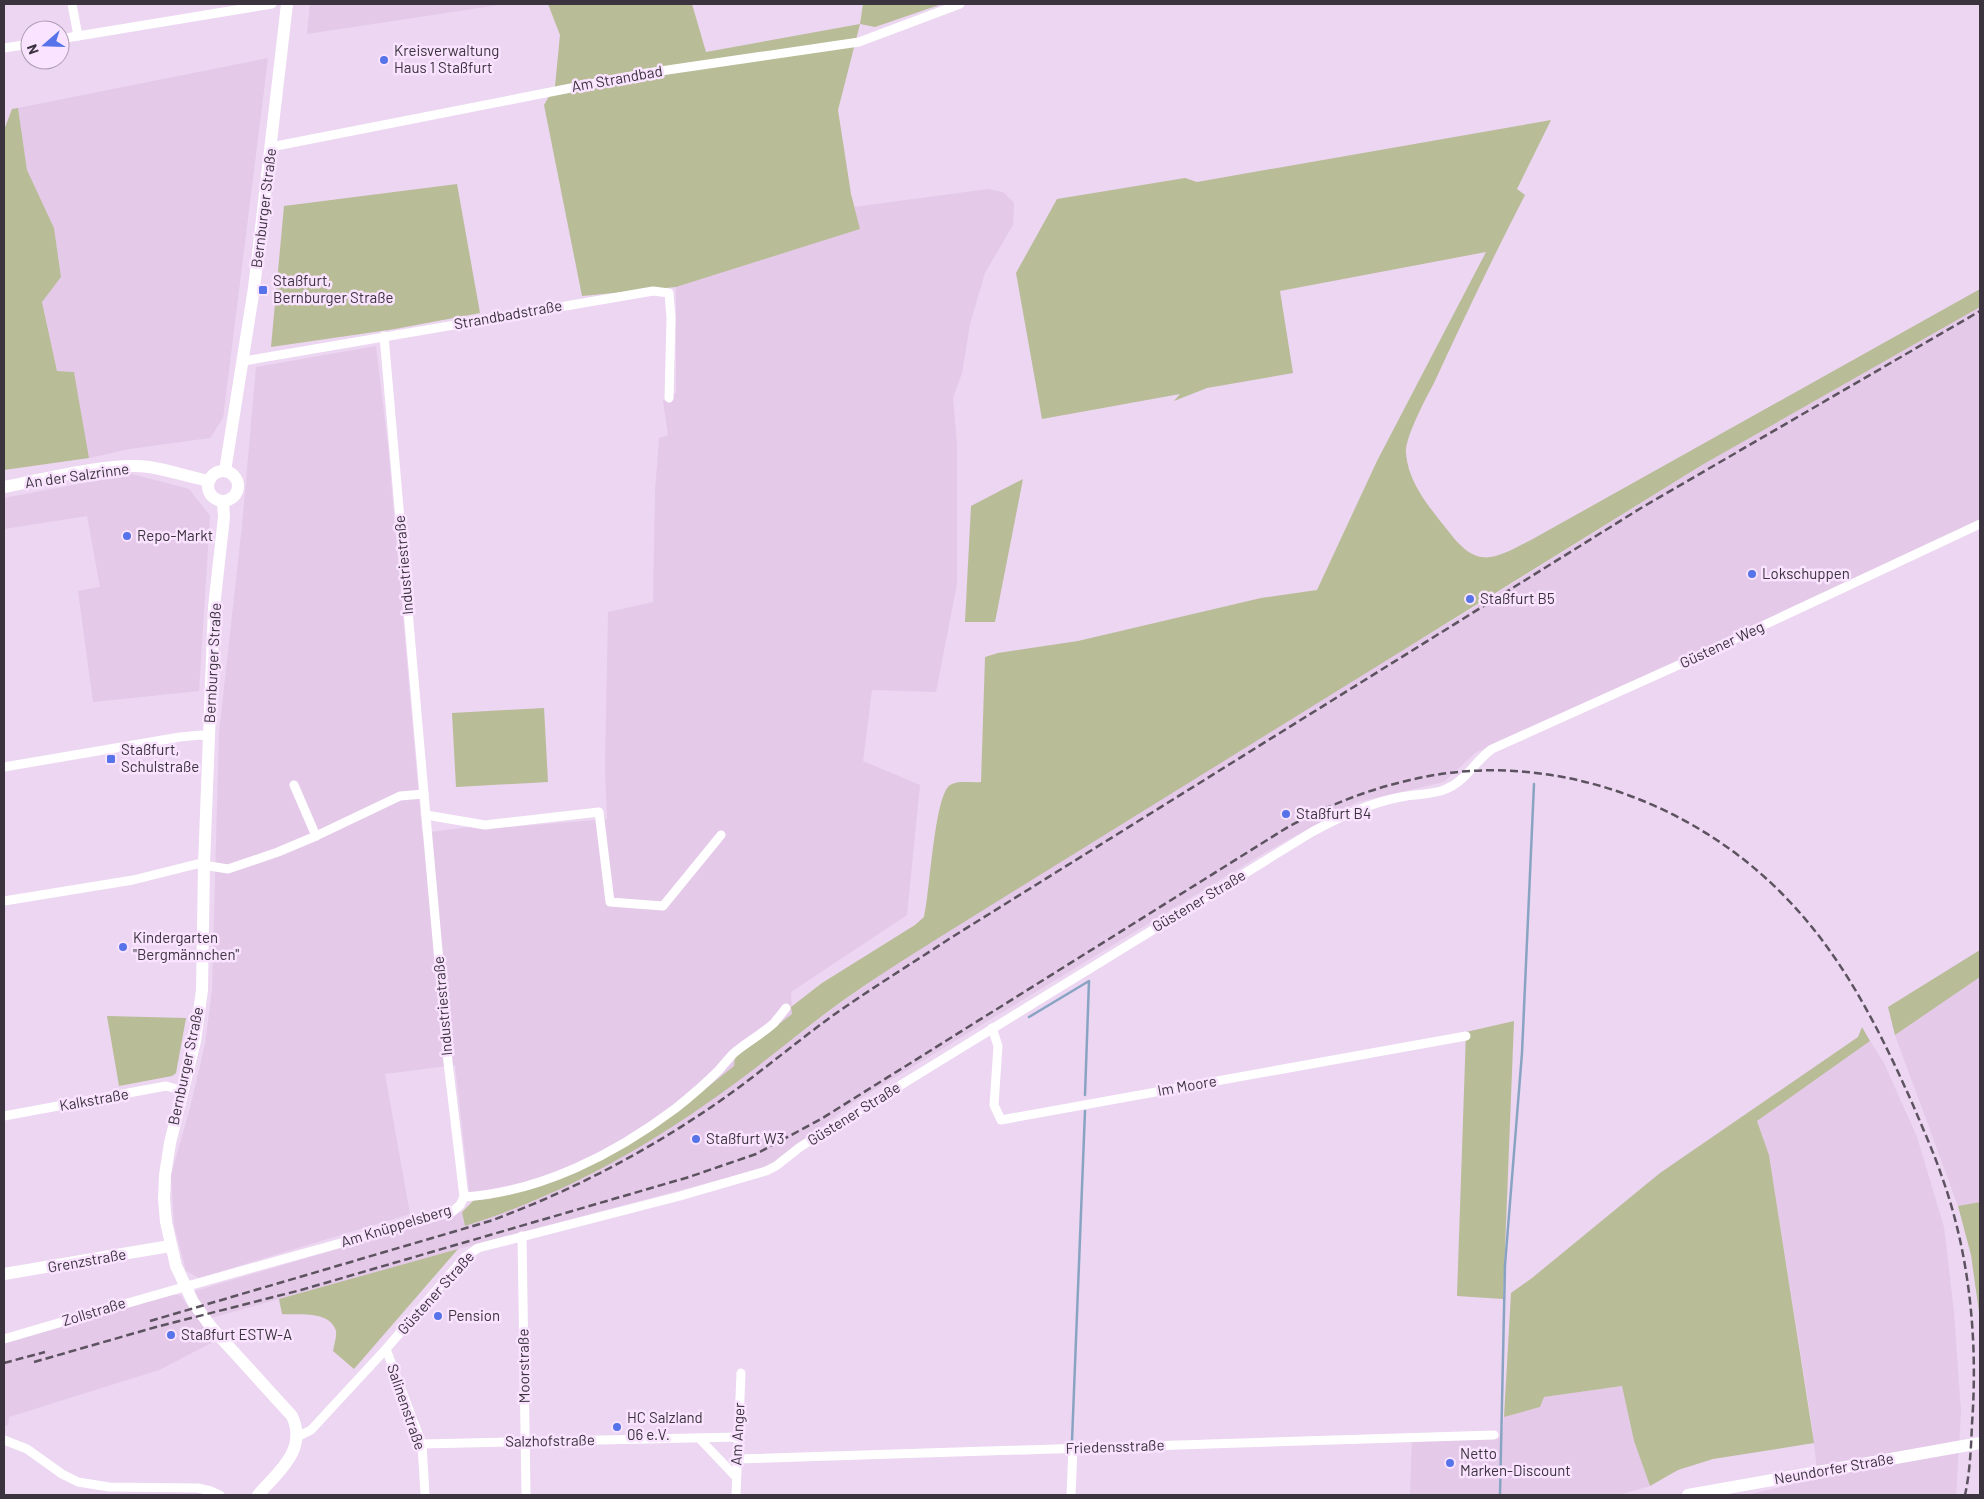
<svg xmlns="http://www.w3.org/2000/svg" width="1984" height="1499" font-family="Barlow,sans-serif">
<rect width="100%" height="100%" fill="#ecd6f1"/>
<!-- built -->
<g fill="#e4c9e9">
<polygon points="310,4 505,4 307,34"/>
<polygon points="268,58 223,418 210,438 129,449 89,458 74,372 57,371 42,301 61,277 54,228 27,170 18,108"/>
<polygon points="988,189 1003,192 1014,203 1013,225 985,273 970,324 962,373 953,398 957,444 957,584 936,692 872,690 863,761 920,785 907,915 791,992 792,1014 749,1047 735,1056 734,1066 679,1110 597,1161 552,1182 517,1193 488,1200 474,1200 469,1190 455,1065 385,1074 410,1214 199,1278 186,1271 174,1225 171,1175 190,1108 205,1044 212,991 219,733 242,526 256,367 376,346 388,447 422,833 470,827 511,827 607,819 605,767 608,612 653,602 655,492 659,438 668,435 663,400 676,393 676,287 860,229 854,207"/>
<polygon points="1980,307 1980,520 1951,535 1475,753 1444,782 1357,802 1266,852 853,1103 768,1167 458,1249 211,1318 192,1292 462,1212 465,1226 532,1202 593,1173 644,1144 717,1096 831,1010 875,978 1263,731 1469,611 1702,465"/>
<polygon points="132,474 189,489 210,516 199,691 93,702 78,591 100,587 87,516 4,529 4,498"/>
<polygon points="1980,977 1980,1202 1958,1206 1895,1035"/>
<polygon points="1870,1041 1884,1063 1917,1137 1944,1227 1954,1312 1961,1413 1956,1495 1748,1495 1818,1478 1811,1419 1769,1155 1757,1121"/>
<polygon points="165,1295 180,1295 215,1341 159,1370 9,1417 8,1425 4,1426 4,1341"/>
<polygon points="1622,1386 1634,1441 1650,1486 1619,1495 1410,1495 1412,1441 1502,1438 1504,1417 1540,1407 1544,1397"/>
</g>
<!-- green -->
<g fill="#b8bc97">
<polygon points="548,4 692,4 706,52 860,24 863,4 942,4 875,27 860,24 838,110 851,194 860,229 676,287 582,296 544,105 555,86 560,35"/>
<polygon points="18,108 27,170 54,228 61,277 42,302 57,371 74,372 89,458 4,470 4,130 12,109"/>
<path d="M1551,120L1517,189L1525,195C1493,257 1463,320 1434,383C1426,398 1404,439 1406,454C1409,485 1431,509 1449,532C1478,570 1494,559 1531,540L1980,289V307L1702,465L956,927C913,954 870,980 830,1010C791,1039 755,1070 716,1097C639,1152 555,1198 465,1226L462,1212L474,1200L489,1199L552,1182L597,1161L679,1110L734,1066L735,1056L749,1047L792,1014L791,1007L822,983L915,925L924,917C930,894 934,796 950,785C958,780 972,783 981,782L985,657L998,653L1078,641L1261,598L1317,590L1377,461L1486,252L1280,291L1293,373L1207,388L1174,401L1180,394L1042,419L1016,273L1057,199L1185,178L1197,182Z"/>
<polygon points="457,184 480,313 395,329 271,347 284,206"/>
<polygon points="1023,479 995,622 965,622 971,506"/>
<polygon points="544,708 548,782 456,787 452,713"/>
<polygon points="1980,950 1980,977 1895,1035 1888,1007"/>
<polygon points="107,1016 186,1018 176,1073 172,1076 119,1086"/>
<polygon points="1514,1021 1503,1299 1457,1296 1466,1032"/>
<polygon points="1862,1027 1870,1041 1757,1121 1769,1155 1814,1443 1713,1459 1678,1470 1650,1486 1634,1441 1622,1386 1544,1397 1540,1407 1504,1417 1511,1293 1532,1278 1660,1173 1858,1037"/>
<polygon points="1980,1202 1980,1319 1971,1255 1958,1206"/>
<path d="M458,1249L354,1369L333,1351C334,1345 337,1337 336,1331C330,1310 299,1315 282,1314L279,1299Z"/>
</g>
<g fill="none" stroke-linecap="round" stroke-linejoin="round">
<!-- stream -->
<g stroke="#89a4c3" stroke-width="2.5">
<polyline points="1029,1017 1089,981 1085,1095"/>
<polyline points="1072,1441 1085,1111"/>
<polyline points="1500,1495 1505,1265 1522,1053 1534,784"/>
</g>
<!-- minor -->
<g stroke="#fff" stroke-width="9">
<polyline points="72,4 78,36"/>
<polyline points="60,39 272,4"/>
<polyline points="4,48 30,44"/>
<polyline points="271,147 647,73 859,42 960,4"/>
<polyline points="384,336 424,794"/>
<polyline points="244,361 653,291 669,293 671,318 669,398"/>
<polyline points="4,767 180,737 201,735 209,737"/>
<polyline points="294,785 316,836"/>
<polyline points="426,815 485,825 599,812 610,902 663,906 721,835"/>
<polyline points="4,901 133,880 197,864 228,869 278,852 316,836 400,796 424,794 448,1062 464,1197"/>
<polyline points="992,1028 998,1046 994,1105 1001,1120 1466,1036"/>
<polyline points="4,1116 166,1086 184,1091"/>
<polyline points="522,1236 526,1495"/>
<path d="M4,1339C152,1295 302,1254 452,1212L460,1205L464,1197C541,1192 615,1154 676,1108C691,1096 706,1083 719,1070C724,1064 729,1058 734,1053C747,1042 762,1034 774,1023C778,1018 782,1013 786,1008"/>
<polyline points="386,1349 422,1444 425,1495"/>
<path d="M297,1437L311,1430L386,1349L464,1258L478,1248L680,1196L766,1171L776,1166L800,1147L1312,832C1340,817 1369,803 1401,797C1415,794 1433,795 1446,789C1466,781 1475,761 1492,749L1681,664L1980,524"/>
<polyline points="699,1438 736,1477"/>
<polyline points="4,1440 27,1449 62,1474 78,1482 109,1487 198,1488 211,1491 220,1495"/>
<polyline points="422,1444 739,1437"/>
<polyline points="737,1459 1494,1435"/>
<polyline points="736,1495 741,1373"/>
<polyline points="1071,1495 1073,1448"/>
</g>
<!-- secondary -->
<g stroke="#fff" stroke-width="12">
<circle cx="223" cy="486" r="15"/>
<polyline points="225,471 254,288 287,4"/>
<path d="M4,487C44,479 109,462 149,467C169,470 189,477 209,481"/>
<path d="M223,502L224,517L214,607L204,865L202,990L195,1041L170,1143L165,1175L164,1199L166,1222L176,1266L193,1302L211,1327L292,1416C308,1450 278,1472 258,1495"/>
<polyline points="4,1274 170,1246"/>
<polyline points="1688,1495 1980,1443"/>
</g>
<!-- rail -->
<g stroke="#5d5360" stroke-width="2.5" stroke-dasharray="8 4" stroke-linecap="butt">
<path d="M150,1321L490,1221C572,1191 648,1151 720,1101C760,1073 796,1042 835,1014C872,988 911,964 949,939L1641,508L1980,311"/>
<path d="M34,1362L156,1327L301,1290L689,1177L756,1154L821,1119L1288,827C1327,806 1366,790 1410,780C1546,747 1696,801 1790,902C1845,960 1881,1033 1913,1105C1923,1129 1934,1153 1942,1177C1970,1255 1978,1342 1972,1424C1971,1448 1970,1472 1965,1495"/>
<polyline points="4,1363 45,1352"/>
</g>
</g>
<!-- markers -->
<g fill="#5773e9" stroke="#f9e3ff" stroke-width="2">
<circle cx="384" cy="60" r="5"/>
<rect x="258" y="285" width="10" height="10" rx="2.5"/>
<circle cx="127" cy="536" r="5"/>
<circle cx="1752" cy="574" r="5"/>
<circle cx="1470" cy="599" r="5"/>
<rect x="106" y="754" width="10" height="10" rx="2.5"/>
<circle cx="1286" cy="814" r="5"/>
<circle cx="123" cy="947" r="5"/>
<circle cx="696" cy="1139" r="5"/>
<circle cx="438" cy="1316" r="5"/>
<circle cx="171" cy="1335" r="5"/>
<circle cx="617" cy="1427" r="5"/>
<circle cx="1450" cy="1463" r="5"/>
</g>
<g text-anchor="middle" stroke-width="5" stroke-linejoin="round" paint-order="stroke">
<!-- poi labels -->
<g font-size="15" fill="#3b333d" stroke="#f9e3ff" text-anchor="start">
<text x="394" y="56">Kreisverwaltung<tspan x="394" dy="17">Haus 1 Staßfurt</tspan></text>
<text x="273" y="286">Staßfurt,<tspan x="273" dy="17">Bernburger Straße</tspan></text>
<text x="137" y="541">Repo-Markt</text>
<text x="1762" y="579">Lokschuppen</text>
<text x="1480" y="604">Staßfurt B5</text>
<text x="121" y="755">Staßfurt,<tspan x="121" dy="17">Schulstraße</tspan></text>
<text x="1296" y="819">Staßfurt B4</text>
<text x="133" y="943">Kindergarten<tspan x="133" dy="17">"Bergmännchen"</tspan></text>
<text x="706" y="1144">Staßfurt W3</text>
<text x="448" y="1321">Pension</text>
<text x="181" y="1340">Staßfurt ESTW-A</text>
<text x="627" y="1423">HC Salzland<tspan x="627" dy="17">06 e.V.</tspan></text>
<text x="1460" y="1459">Netto<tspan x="1460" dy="17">Marken-Discount</tspan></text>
</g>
<!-- street labels -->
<g font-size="15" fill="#3b333d" stroke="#f9e3ff">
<text transform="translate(617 79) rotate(-10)" y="5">Am Strandbad</text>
<text transform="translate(264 208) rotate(-83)" y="5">Bernburger Straße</text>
<text transform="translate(508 315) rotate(-10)" y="5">Strandbadstraße</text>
<text transform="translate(77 476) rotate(-8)" y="5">An der Salzrinne</text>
<text transform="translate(404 565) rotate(-95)" y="5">Industriestraße</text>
<text transform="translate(1722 645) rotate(-25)" y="5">Güstener Weg</text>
<text transform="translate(213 663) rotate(-87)" y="5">Bernburger Straße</text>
<text transform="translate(1199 901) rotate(-31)" y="5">Güstener Straße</text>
<text transform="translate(443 1006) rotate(-95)" y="5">Industriestraße</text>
<text transform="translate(186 1066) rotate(-78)" y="5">Bernburger Straße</text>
<text transform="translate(1187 1086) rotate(-10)" y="5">Im Moore</text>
<text transform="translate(94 1100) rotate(-10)" y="5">Kalkstraße</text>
<text transform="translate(854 1114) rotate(-32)" y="5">Güstener Straße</text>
<text transform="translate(396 1226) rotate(-17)" y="5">Am Knüppelsberg</text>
<text transform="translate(87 1261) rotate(-10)" y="5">Grenzstraße</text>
<text transform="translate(436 1293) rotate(-48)" y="5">Güstener Straße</text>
<text transform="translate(94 1312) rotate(-17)" y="5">Zollstraße</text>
<text transform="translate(524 1366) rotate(-91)" y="5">Moorstraße</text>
<text transform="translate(406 1407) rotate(71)" y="5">Salinenstraße</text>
<text transform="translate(738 1434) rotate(-87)" y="5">Am Anger</text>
<text transform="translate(550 1441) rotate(-1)" y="5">Salzhofstraße</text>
<text transform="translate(1115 1447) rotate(-2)" y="5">Friedensstraße</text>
<text transform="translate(1834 1469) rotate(-10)" y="5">Neundorfer Straße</text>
</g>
</g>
<!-- border -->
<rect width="1984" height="1499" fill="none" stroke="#3b333d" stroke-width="10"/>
<!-- north arrow -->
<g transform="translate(45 45) rotate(250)"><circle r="24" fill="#f9e3ff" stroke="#ad9db1"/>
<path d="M0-4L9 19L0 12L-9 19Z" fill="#5773e9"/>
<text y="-8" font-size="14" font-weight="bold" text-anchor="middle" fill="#3b333d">N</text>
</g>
</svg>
